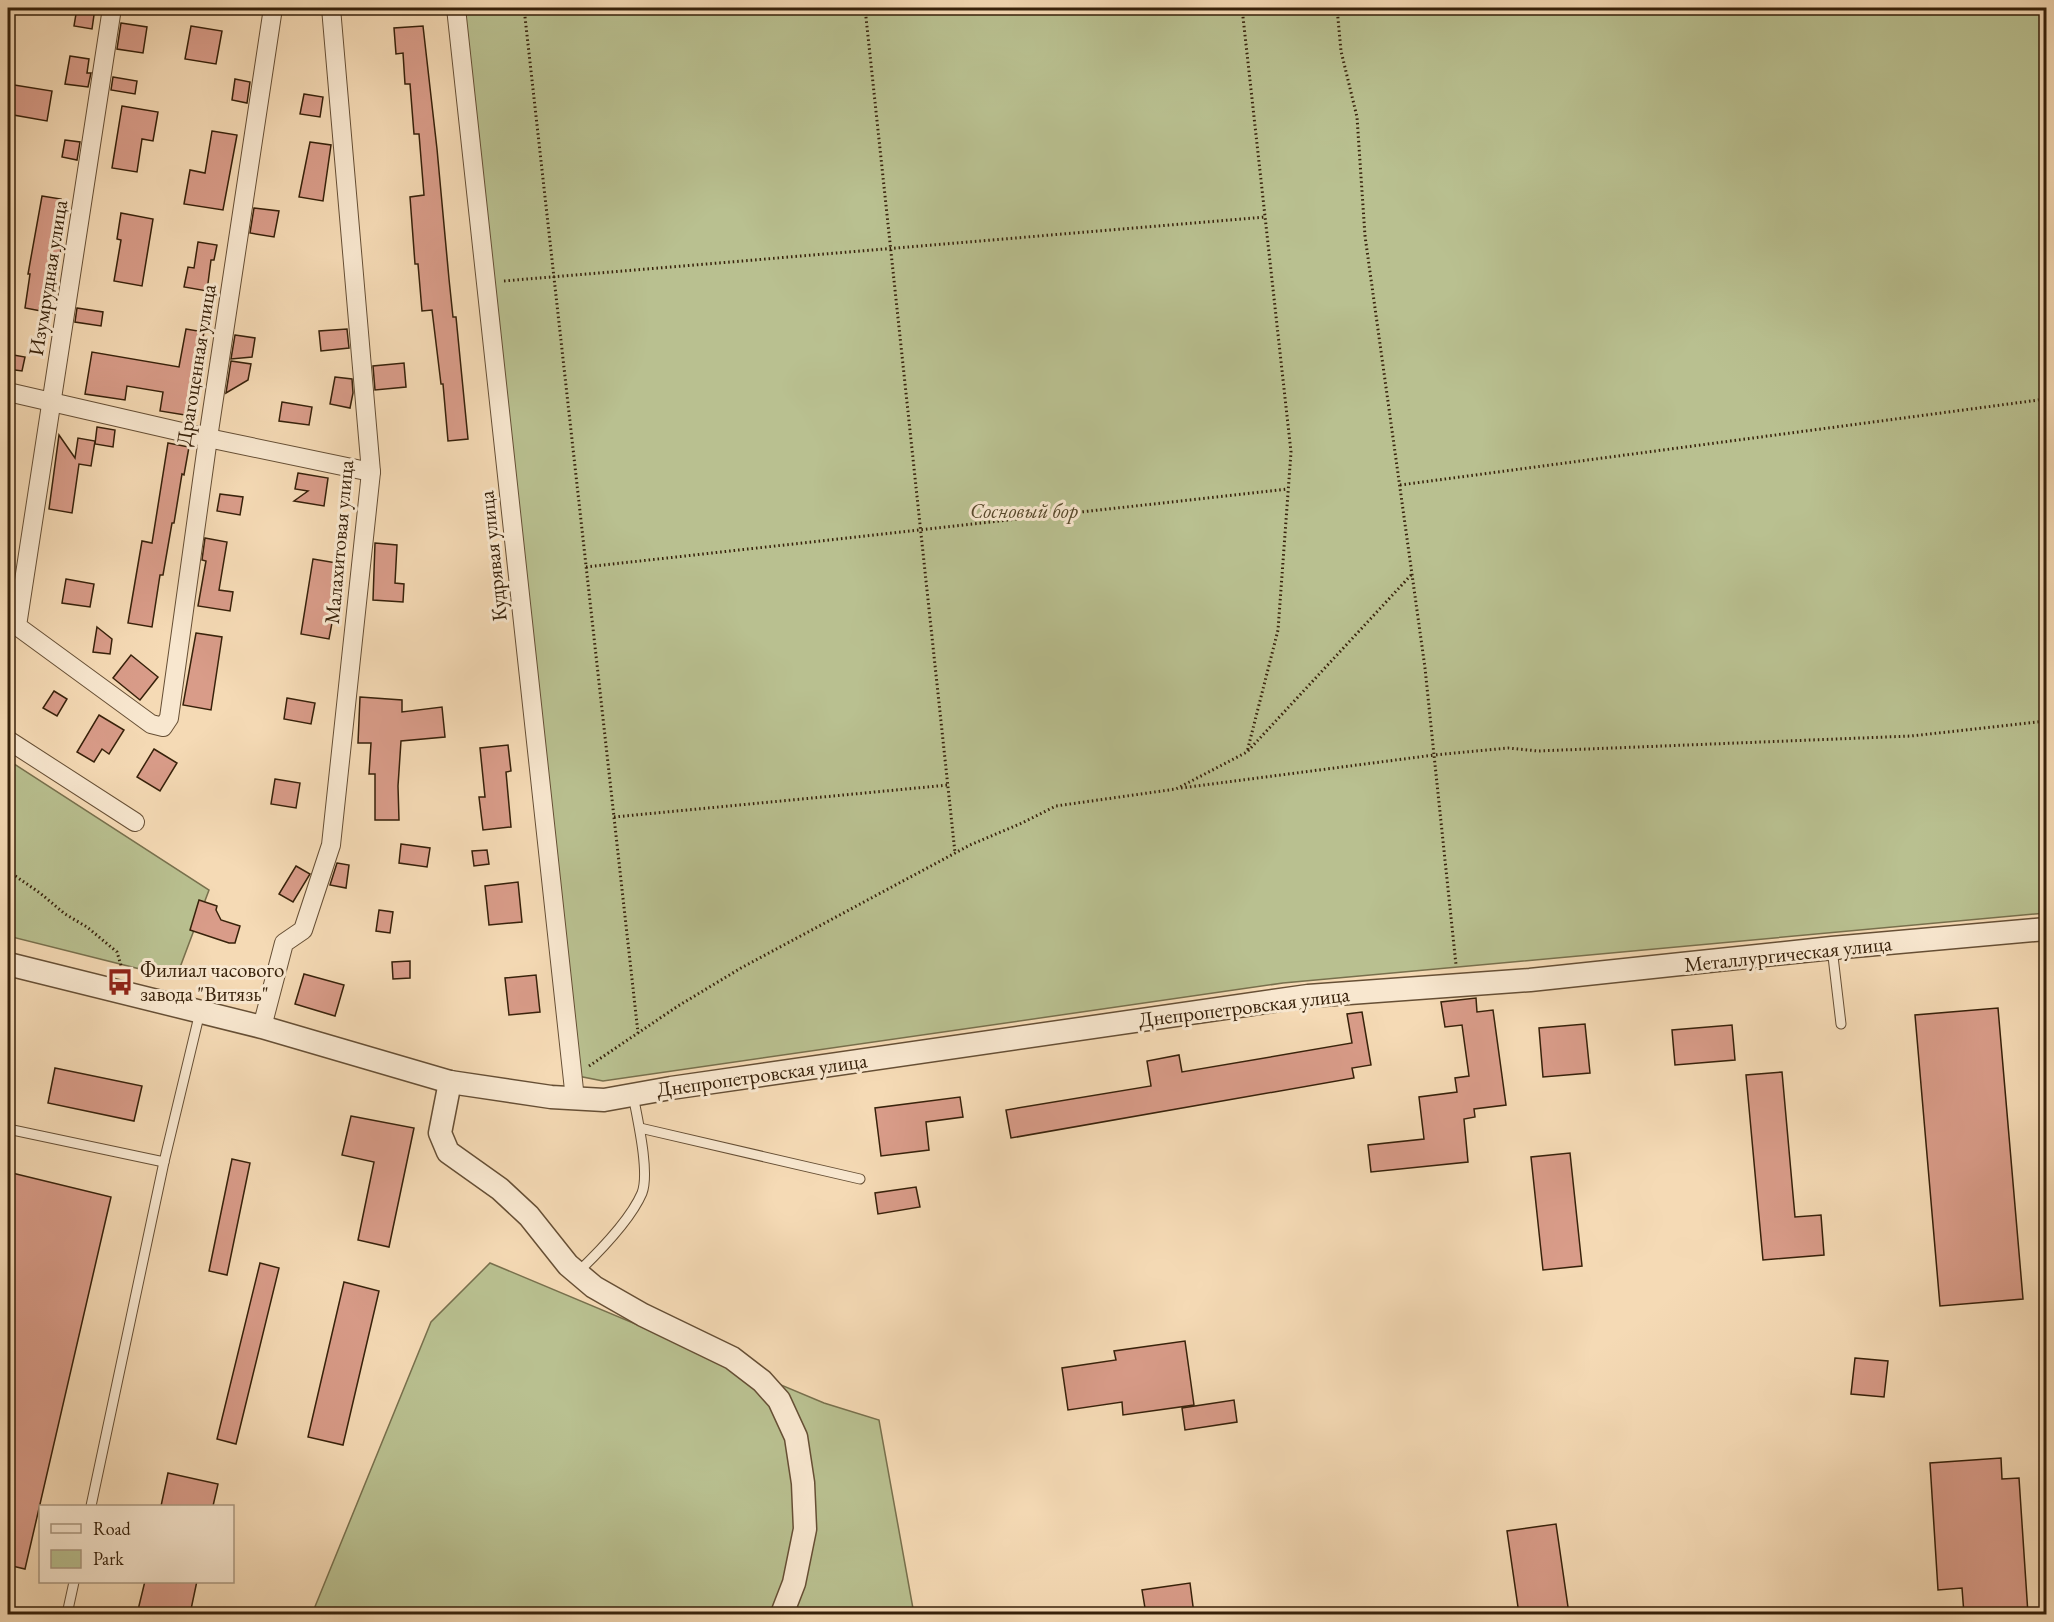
<svg xmlns="http://www.w3.org/2000/svg" width="2054" height="1622" font-family="'EB Garamond',serif">
<rect width="100%" height="100%" fill="#f5dab5"/>
<filter id="stains"><feTurbulence type="fractalNoise" baseFrequency=".00333" numOctaves="4"/><feColorMatrix values="0 0 0 0 .2 0 0 0 0 .09 0 0 0 0 .02 0 0 0 .5 -.17"/></filter>
<radialGradient id="worn" r=".72"><stop offset=".6" stop-color="#630" stop-opacity="0"/><stop offset="1" stop-color="#630" stop-opacity=".3"/></radialGradient>
<!-- green -->
<g fill="#b9c090" stroke="#78704d" stroke-width="1.5">
<polygon points="462,8 2046,8 2046,913 1283,983 603,1081 578,1076"/>
<polygon points="8,760 209,890 176,978 8,936"/>
<polygon points="490,1263 824,1403 879,1420 914,1614 312,1614 431,1322"/>
</g>
<!-- building -->
<g fill="#d99c89" stroke="#37210a" stroke-width="1.5">
<polygon points="77,8 95,8 92,29 74,26"/>
<polygon points="121,23 147,27 143,53 117,49"/>
<polygon points="191,26 222,31 216,64 185,59"/>
<polygon points="423,26 437,149 449,279 453,317 456,317 468,439 448,441 443,384 441,384 432,310 422,311 418,264 415,264 410,197 424,195 419,134 414,134 410,84 405,84 403,53 396,54 394,28"/>
<polygon points="70,56 89,59 87,73 91,73 88,87 65,84"/>
<polygon points="113,77 137,81 135,94 111,90"/>
<polygon points="235,79 250,82 247,103 232,100"/>
<polygon points="8,84 52,91 47,121 8,114"/>
<polygon points="304,94 323,97 320,117 300,114"/>
<polygon points="122,106 158,112 153,141 142,139 137,172 112,168"/>
<polygon points="212,131 237,135 223,210 184,204 190,170 205,173"/>
<polygon points="65,140 80,142 77,160 62,157"/>
<polygon points="310,142 331,145 323,201 299,197"/>
<polygon points="42,196 61,199 59,211 66,212 52,313 25,308 30,274 28,274"/>
<polygon points="254,208 279,211 274,237 250,233"/>
<polygon points="121,213 153,219 142,286 114,281 121,240 117,239"/>
<polygon points="198,242 217,245 214,260 211,260 207,291 184,287 188,267 194,268"/>
<polygon points="77,308 103,312 101,326 75,322"/>
<polygon points="186,329 204,332 192,397 196,397 194,412 185,415 160,411 163,392 127,386 125,400 85,394 92,352 179,367"/>
<polygon points="347,329 349,348 321,351 319,331"/>
<polygon points="235,335 255,338 252,357 231,359"/>
<polygon points="8,354 25,357 22,371 8,369"/>
<polygon points="231,361 251,364 248,380 226,393"/>
<polygon points="404,363 406,387 375,390 373,366"/>
<polygon points="335,377 352,379 353,393 350,408 330,404"/>
<polygon points="282,402 312,407 309,425 279,421"/>
<polygon points="97,427 115,430 113,447 95,444"/>
<polygon points="59,435 75,458 78,438 95,441 91,466 79,464 72,513 49,509"/>
<polygon points="168,443 189,447 184,475 182,474 174,523 172,523 163,575 160,575 152,627 128,623 142,541 152,543"/>
<polygon points="298,473 328,478 324,506 294,501 308,491 295,489"/>
<polygon points="220,494 243,497 240,515 217,511"/>
<polygon points="205,538 227,542 219,590 233,592 230,611 198,606 206,561 202,560"/>
<polygon points="375,543 397,545 395,583 404,584 403,602 373,600"/>
<polygon points="313,559 343,564 329,639 301,634"/>
<polygon points="66,579 94,584 90,607 62,603"/>
<polygon points="97,627 112,639 110,654 93,652"/>
<polygon points="196,633 222,637 211,710 183,705"/>
<polygon points="131,655 158,677 140,700 113,678"/>
<polygon points="54,691 67,699 57,716 43,708"/>
<polygon points="360,697 402,700 402,712 442,707 445,737 401,741 398,786 399,820 375,820 375,774 369,774 371,743 358,743"/>
<polygon points="287,698 315,703 311,724 284,719"/>
<polygon points="99,715 124,730 109,754 102,749 94,762 77,752"/>
<polygon points="508,745 511,771 506,772 511,827 483,830 479,797 485,797 480,748"/>
<polygon points="154,749 177,763 160,791 137,777"/>
<polygon points="275,779 300,783 296,808 271,804"/>
<polygon points="401,844 430,848 427,867 399,863"/>
<polygon points="487,850 489,864 474,866 472,851"/>
<polygon points="337,863 349,865 346,888 330,885"/>
<polygon points="296,866 310,874 293,902 279,894"/>
<polygon points="518,882 522,922 489,925 485,886"/>
<polygon points="199,900 217,906 216,910 221,920 240,926 235,943 229,943 190,930"/>
<polygon points="379,910 393,912 390,933 376,931"/>
<polygon points="410,961 410,978 393,979 392,962"/>
<polygon points="304,974 344,985 335,1016 295,1004"/>
<polygon points="536,975 540,1012 509,1015 505,978"/>
<polygon points="1476,998 1477,1012 1493,1010 1506,1105 1474,1109 1475,1117 1464,1119 1468,1162 1371,1172 1368,1145 1424,1139 1419,1097 1457,1092 1455,1078 1469,1076 1462,1025 1445,1027 1441,1002"/>
<polygon points="1998,1008 2023,1299 1940,1306 1915,1015"/>
<polygon points="1362,1012 1371,1065 1352,1068 1354,1078 1011,1138 1006,1110 1151,1086 1147,1061 1179,1055 1182,1072 1352,1043 1347,1014"/>
<polygon points="1585,1024 1590,1073 1543,1077 1539,1028"/>
<polygon points="1732,1025 1735,1060 1675,1065 1672,1030"/>
<polygon points="55,1068 142,1086 134,1121 48,1103"/>
<polygon points="1782,1072 1795,1217 1821,1215 1824,1255 1763,1260 1746,1075"/>
<polygon points="960,1097 963,1117 926,1122 929,1150 881,1156 875,1108"/>
<polygon points="351,1116 414,1128 389,1247 358,1240 374,1162 342,1155"/>
<polygon points="1570,1153 1582,1266 1543,1270 1531,1157"/>
<polygon points="232,1159 250,1163 227,1275 209,1271"/>
<polygon points="8,1172 111,1197 25,1569 8,1565"/>
<polygon points="916,1187 920,1207 878,1214 875,1193"/>
<polygon points="260,1263 279,1268 236,1444 217,1439"/>
<polygon points="344,1282 379,1291 343,1445 308,1437"/>
<polygon points="1185,1341 1194,1405 1123,1415 1122,1402 1068,1410 1062,1368 1116,1360 1114,1351"/>
<polygon points="1855,1358 1888,1361 1884,1397 1851,1394"/>
<polygon points="1234,1400 1237,1422 1185,1430 1182,1408"/>
<polygon points="2001,1458 2002,1479 2019,1478 2028,1614 1964,1614 1962,1588 1938,1590 1930,1463"/>
<polygon points="168,1473 218,1484 213,1506 161,1506"/>
<polygon points="1556,1524 1569,1614 1519,1614 1507,1531"/>
<polygon points="145,1581 197,1581 190,1614 137,1614"/>
<polygon points="1190,1583 1194,1614 1146,1614 1142,1590"/>
</g>
<g fill="none" stroke-linecap="round" stroke-linejoin="round">
<defs>
<g id="service">
<polyline points="1832,948 1841,1024"/>
<polyline points="640,1128 860,1179"/>
<polyline points="8,1129 164,1162 200,1012"/>
<path d="M577,1273C599,1252 630,1221 642,1193C650,1172 637,1117 633,1095"/>
<polyline points="91,1506 164,1162"/>
<polyline points="67,1614 74,1582"/>
</g>
<g id="minor">
<polyline points="112,8 17,626 151,724 163,727 169,718 208,438 273,8"/>
<polyline points="456,8 575,1099"/>
<polyline points="8,392 208,438 371,472"/>
<polyline points="8,740 135,822"/>
<polyline points="262,1027 284,943 303,930 331,845 371,472 331,8"/>
</g>
<g id="tertiary">
<polyline points="8,964 262,1027 450,1082 551,1097 604,1100 671,1088 1308,996 1530,980 1832,948 2046,929"/>
<polyline points="450,1082 440,1133 448,1152 500,1189 529,1216 568,1265 594,1287 643,1315 732,1358 762,1381 779,1400 796,1437 803,1483 805,1529 794,1583 782,1614"/>
</g>
</defs>
<!-- service casing -->
<use href="#service" stroke="#664f35" stroke-width="11"/>
<!-- minor casing -->
<use href="#minor" stroke="#664f35" stroke-width="20"/>
<!-- tertiary casing -->
<use href="#tertiary" stroke="#664f35" stroke-width="25"/>
<!-- path -->
<g stroke="#37210a" stroke-width="3" stroke-dasharray="1.5 3" stroke-linecap="butt">
<polyline points="524,8 638,1033"/>
<polyline points="865,8 955,853"/>
<polyline points="1242,8 1291,452 1278,630 1247,752"/>
<polyline points="1337,8 1341,51 1357,117 1365,236 1425,668 1434,755 1508,748 1538,751 1911,736 2046,721"/>
<polyline points="504,281 1265,217"/>
<polyline points="1400,485 2046,399"/>
<polyline points="586,567 1288,489"/>
<polyline points="1181,788 1434,755 1456,965"/>
<polyline points="614,817 948,785"/>
<polyline points="8,871 40,893 65,914 87,927 117,952 123,972"/>
<polyline points="589,1066 678,1006 741,968 970,845 1022,823 1056,806 1176,789 1247,752 1412,574"/>
</g>
<!-- service -->
<use href="#service" stroke="#f8e7cf" stroke-width="9"/>
<!-- minor -->
<use href="#minor" stroke="#f8e7cf" stroke-width="18"/>
<!-- tertiary -->
<use href="#tertiary" stroke="#f8e7cf" stroke-width="22"/>
</g>
<!-- icons -->
<defs>
<symbol id="bus-bare" viewBox="-9 -9 18 18"><path d="M-5-6H5V4H4V6H2V4H-2V6H-4V4H-5ZM-3.5-4V0h7V-4ZM-3.5 1.2v1.5H-2V1.2ZM2 1.2v1.5H3.5V1.2Z" fill="#8f2418" stroke="#f8e7cf" stroke-width="2.5" paint-order="stroke"/></symbol>
</defs>
<g fill-rule="evenodd">
<use href="#bus-bare" x="101" y="963" width="38" height="38"/>
</g>
<g text-anchor="middle" stroke-width="6" stroke-linejoin="round" paint-order="stroke">
<!-- street labels -->
<g font-size="21" fill="#37210a" stroke="#f8e7cf">
<text transform="translate(48 278) rotate(-81)" y="7">Изумрудная улица</text>
<text transform="translate(196 365) rotate(-81)" y="7">Драгоценная улица</text>
<text transform="translate(339 542) rotate(-85)" y="7">Малахитовая улица</text>
<text transform="translate(493 556) rotate(-96)" y="7">Кудрявая улица</text>
<text transform="translate(1788 954) rotate(-6)" y="7">Металлургическая улица</text>
<text transform="translate(1244 1007) rotate(-7)" y="7">Днепропетровская улица</text>
<text transform="translate(762 1075) rotate(-8)" y="7">Днепропетровская улица</text>
</g>
<!-- park labels -->
<g font-size="21" font-style="italic" fill="#58492c" stroke="#f8e7cf">
<text x="1024" y="518">Сосновый бор</text>
</g>
<!-- poi labels -->
<g font-size="21" fill="#37210a" stroke="#f8e7cf" text-anchor="start">
<text x="140" y="977">Филиал часового<tspan x="140" dy="24">завода "Витязь"</tspan></text>
</g>
</g>
<!-- margin -->
<rect width="2054" height="1622" fill="none" stroke="#f5dab5" stroke-width="30"/>
<rect x="9" y="9" width="2036" height="1604" fill="none" stroke="#37210a" stroke-width="3"/>
<rect x="15" y="15" width="2024" height="1592" fill="none" stroke="#37210a" stroke-width="1.5"/>
<!-- legend -->
<rect x="39" y="1505" width="195" height="78" fill="#f8e7cf" stroke="#ab9880" stroke-width="1.5"/>
<rect x="51" y="1524" width="30" height="9" fill="#f8e7cf" stroke="#ab9880" stroke-width="1.5"/>
<text x="93" y="1535" font-size="18" fill="#37210a">Road</text>
<rect x="51" y="1550" width="30" height="18" fill="#b9c090" stroke="#ab9880" stroke-width="1.5"/>
<text x="93" y="1565" font-size="18" fill="#37210a">Park</text>
<rect width="100%" height="100%" filter="url(#stains)"/>
<rect width="100%" height="100%" fill="url(#worn)"/>
</svg>
